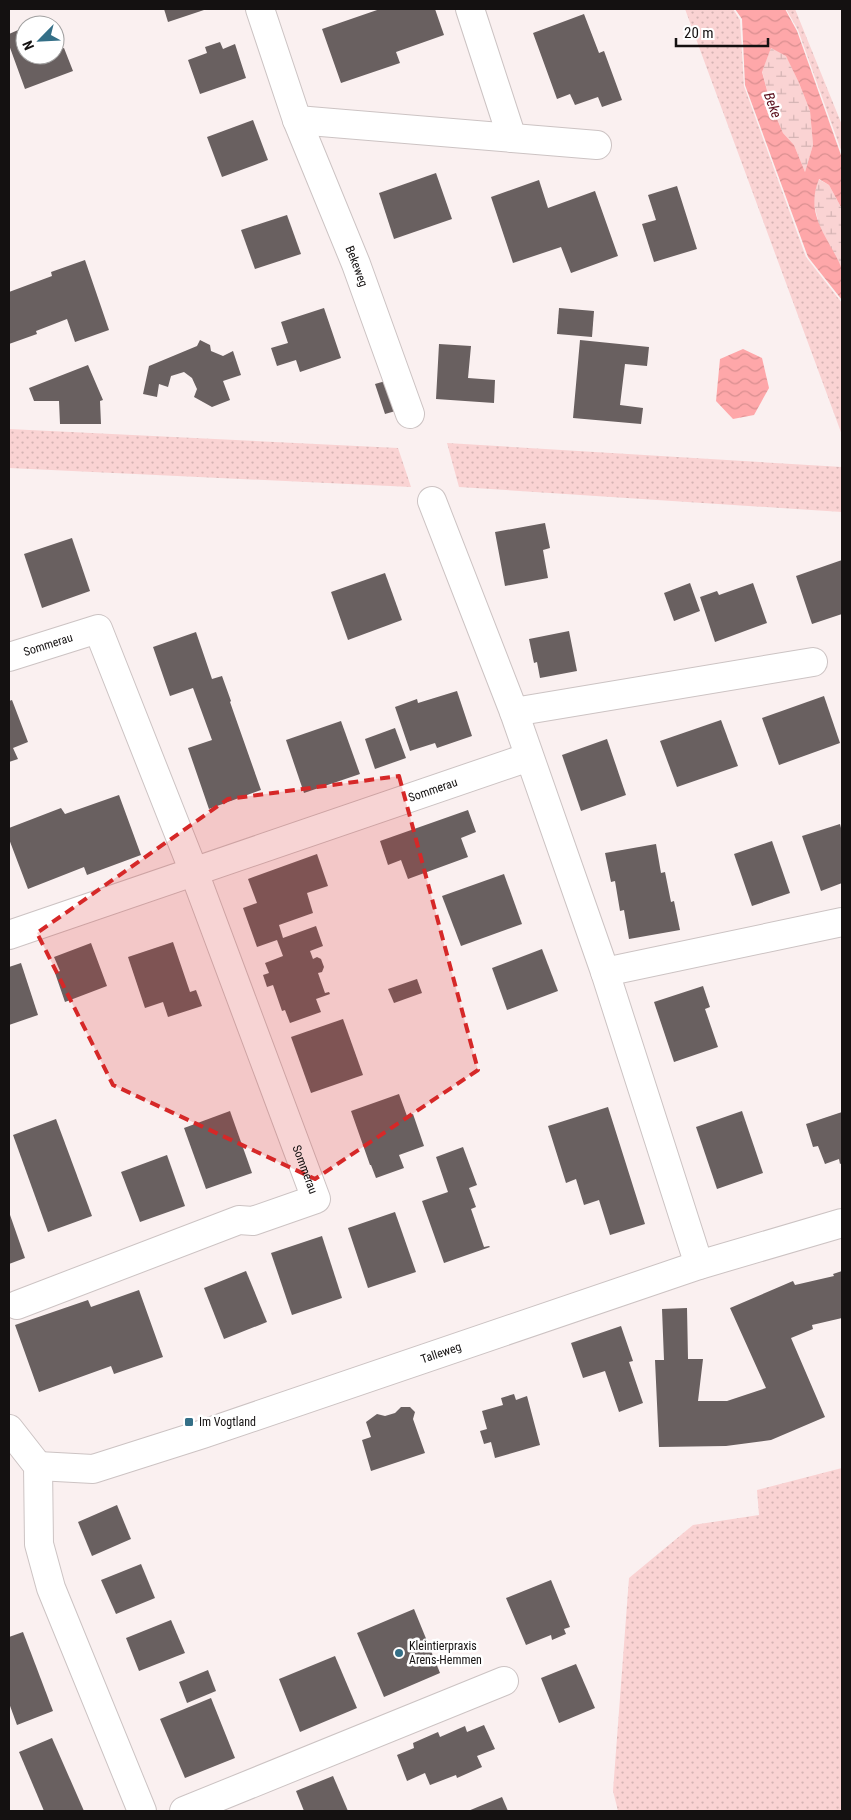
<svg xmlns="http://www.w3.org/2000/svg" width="851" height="1820" font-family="'Roboto Condensed',sans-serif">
<defs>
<pattern id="grass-dots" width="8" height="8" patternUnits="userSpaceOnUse" patternTransform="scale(1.25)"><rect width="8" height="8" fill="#fad3d3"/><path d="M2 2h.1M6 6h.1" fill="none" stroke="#d5b4b4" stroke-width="1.8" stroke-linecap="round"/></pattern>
<pattern id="wetland-marsh" width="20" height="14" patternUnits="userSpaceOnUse" patternTransform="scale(1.25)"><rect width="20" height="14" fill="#fad3d3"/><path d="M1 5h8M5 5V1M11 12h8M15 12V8" fill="none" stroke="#d5b4b4"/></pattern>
<pattern id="water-waves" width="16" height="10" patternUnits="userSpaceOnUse" patternTransform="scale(1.25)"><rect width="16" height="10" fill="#fea7a9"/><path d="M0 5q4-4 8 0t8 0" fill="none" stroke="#d98f90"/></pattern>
</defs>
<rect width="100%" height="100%" fill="#faf0f0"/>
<!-- grass -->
<g fill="url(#grass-dots)">
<polygon points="685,9 733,9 740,20 744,86 806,257 842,303 842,435"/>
<polygon points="786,9 795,9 842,125 842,153 798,30"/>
<polygon points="9,429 398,448 411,487 9,468"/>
<polygon points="447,443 842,467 842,512 459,487"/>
<polygon points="842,1468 842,1811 618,1811 613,1791 629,1578 693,1525 759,1515 757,1490"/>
</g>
<!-- wetland -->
<g fill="url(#wetland-marsh)">
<polygon points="771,48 786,55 799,83 810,111 813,145 805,172 794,145 783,133 771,105 762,71"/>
<polygon points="818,179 829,185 842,209 842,270 820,229 813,199"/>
</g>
<!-- water -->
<g fill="url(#water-waves)" fill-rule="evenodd">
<path d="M735,9H785L797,31L842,158V209L829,185L819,179C804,216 829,237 842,269C845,277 842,291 842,300L808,257L745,85L742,19ZM771,48L786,56L799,83L810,111L813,145L805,172L794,145L783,133L771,105L762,72Z"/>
<polygon points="743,349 762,358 769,388 754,415 733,419 716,401 720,359"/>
</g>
<!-- building -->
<g fill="#696060">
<polygon points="164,9 207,9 168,22"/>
<polygon points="380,9 435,9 444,35 396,52 400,63 341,83 322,29"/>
<polygon points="584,14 599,53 604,51 622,100 602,107 598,97 575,105 570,94 557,99 533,33"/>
<polygon points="46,20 48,25 32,25"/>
<polygon points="25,27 25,55 55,55 55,45 57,50 64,48 73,71 25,89 9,45 9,34"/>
<polygon points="220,42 223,49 235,44 246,78 200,94 188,60 207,53 205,47"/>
<polygon points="253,120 268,160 222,177 207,137"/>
<polygon points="436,173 452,219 394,239 379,193"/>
<polygon points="539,180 548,208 595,191 618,256 571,273 561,247 513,263 491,197"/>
<polygon points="677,186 697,249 654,262 642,224 656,220 648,195"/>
<polygon points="287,215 301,254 255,269 241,230"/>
<polygon points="85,260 109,330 75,342 67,319 36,331 37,334 9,344 9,292 52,276 51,272"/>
<polygon points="324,308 341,358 300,372 296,360 277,366 271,348 288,343 281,322"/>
<polygon points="559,308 594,311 592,337 557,334"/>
<polygon points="200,340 210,345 211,351 223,356 233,351 241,375 223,381 230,400 212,407 194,397 197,389 192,378 184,372 171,376 168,387 159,384 157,397 143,394 149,366 197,346"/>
<polygon points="580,340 649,347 647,366 625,364 620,405 643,408 641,424 573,418"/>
<polygon points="439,344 471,346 468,378 495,380 494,403 436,399"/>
<polygon points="88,365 103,400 100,401 101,424 60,424 59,401 34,401 29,388"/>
<polygon points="389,380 399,410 385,414 375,384"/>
<polygon points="545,523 550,548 543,550 548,578 505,586 495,532"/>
<polygon points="72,538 90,591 42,608 24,554"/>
<polygon points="842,560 842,614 812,624 796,576"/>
<polygon points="385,573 402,620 348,640 331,592"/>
<polygon points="690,583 700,611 674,621 664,593"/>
<polygon points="753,583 767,623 715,642 700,597 717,591 719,595"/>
<polygon points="569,631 577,671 540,678 537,662 534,663 529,639"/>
<polygon points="196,632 212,679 222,676 231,701 230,702 261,790 209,809 188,748 212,740 193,688 170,696 153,647"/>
<polygon points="457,691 472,736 437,748 435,743 410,751 395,707 417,699 418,703"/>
<polygon points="824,696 840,743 779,765 762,718"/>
<polygon points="12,700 28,742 13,748 18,759 9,762 9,701"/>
<polygon points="721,720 738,766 677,787 660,741"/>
<polygon points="341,721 360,774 304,793 286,740"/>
<polygon points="395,728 406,758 375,769 365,739"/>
<polygon points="607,739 626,795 581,811 562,755"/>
<polygon points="119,795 141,855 87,875 84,867 28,889 9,839 9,828 61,808 65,814"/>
<polygon points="468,810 476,832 461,838 468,857 408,879 401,860 388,865 380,841"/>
<polygon points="840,824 842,832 842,883 821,891 802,836"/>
<polygon points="772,841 790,893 752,906 734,854"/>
<polygon points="656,844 661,873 665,872 671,902 674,901 680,930 629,939 624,910 620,911 615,881 611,882 605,853"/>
<polygon points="317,854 328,886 307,893 313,913 279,925 283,938 316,926 323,946 310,951 313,959 317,957 321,959 324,967 322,972 318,973 325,993 329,992 330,994 316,999 321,1012 290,1023 285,1010 282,1011 273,985 267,987 263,975 269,973 265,963 283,956 277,940 257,947 243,908 257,903 248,879"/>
<polygon points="504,874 522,924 461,946 442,896"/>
<polygon points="173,942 190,992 196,990 202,1006 168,1017 163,1002 145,1008 128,957"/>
<polygon points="91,943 107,986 65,1002 55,973 60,971 54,957"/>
<polygon points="542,949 558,991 507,1010 492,968"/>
<polygon points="21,963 38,1015 9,1025 9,967"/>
<polygon points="417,979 422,993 394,1003 388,989"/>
<polygon points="703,986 710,1007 705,1009 718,1047 674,1062 654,1002"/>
<polygon points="343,1019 363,1075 311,1093 291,1037"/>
<polygon points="399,1094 407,1116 413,1114 424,1146 399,1155 404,1168 376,1178 371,1165 370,1165 351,1111"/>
<polygon points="608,1107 645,1224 610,1235 599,1200 584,1205 576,1179 566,1183 548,1126"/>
<polygon points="230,1111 252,1173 206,1189 184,1128"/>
<polygon points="742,1111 763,1173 717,1189 696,1127"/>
<polygon points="842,1112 842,1163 840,1164 839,1159 825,1164 818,1146 813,1147 806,1124"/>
<polygon points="56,1119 92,1216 48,1232 13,1135"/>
<polygon points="463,1147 477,1185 469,1188 476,1207 471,1209 484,1247 489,1246 490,1247 444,1263 422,1201 448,1192 436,1157"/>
<polygon points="167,1155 185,1206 140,1222 121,1172"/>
<polygon points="9,1212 25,1258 9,1264"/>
<polygon points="395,1212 416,1272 368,1288 348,1228"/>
<polygon points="322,1236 342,1298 292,1315 271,1253"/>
<polygon points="246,1271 267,1322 224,1339 204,1288"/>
<polygon points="842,1271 842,1318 812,1325 813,1329 791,1338 825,1417 771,1440 726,1446 659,1447 655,1360 664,1360 662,1309 687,1308 688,1359 703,1359 698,1401 727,1401 766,1388 730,1308 793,1281 795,1285 834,1276 833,1274"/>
<polygon points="139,1290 163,1357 114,1374 111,1366 39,1392 15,1325 88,1300 91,1307"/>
<polygon points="621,1326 633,1361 629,1362 643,1403 619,1412 605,1371 583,1378 571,1343"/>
<polygon points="514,1394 516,1400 527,1396 540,1445 495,1458 491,1442 484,1444 480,1431 487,1429 482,1411 503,1405 501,1398"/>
<polygon points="401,1407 410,1407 415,1412 413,1419 425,1453 371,1471 362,1440 371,1437 366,1422 377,1414 385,1416 395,1413"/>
<polygon points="117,1505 131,1539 92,1556 78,1522"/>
<polygon points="141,1564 155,1598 116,1614 101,1580"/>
<polygon points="551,1580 570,1627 564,1629 566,1634 552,1640 551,1635 526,1645 506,1598"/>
<polygon points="414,1609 440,1673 384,1697 357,1633"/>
<polygon points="171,1620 185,1653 139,1671 126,1638"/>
<polygon points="23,1632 53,1711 17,1725 9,1703 9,1637"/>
<polygon points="335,1656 357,1708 300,1732 279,1679"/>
<polygon points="576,1664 595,1708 559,1723 541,1678"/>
<polygon points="208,1670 216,1691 187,1703 179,1682"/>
<polygon points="211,1698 235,1758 185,1778 160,1719"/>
<polygon points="484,1725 495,1749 477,1756 482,1767 457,1778 456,1775 430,1785 425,1773 407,1781 397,1755 414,1748 413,1743 438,1732 440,1737 465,1726 467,1732"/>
<polygon points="52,1738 84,1811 44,1811 19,1752"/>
<polygon points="333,1776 348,1811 304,1811 296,1791"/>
<polygon points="502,1797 508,1811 468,1811"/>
</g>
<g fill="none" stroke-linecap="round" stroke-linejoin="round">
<defs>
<g id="street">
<path id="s1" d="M260,9L297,120L356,264L410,414"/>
<polyline points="470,9 512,138"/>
<polyline points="297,120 597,145"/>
<polyline points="432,501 514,712 605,972 699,1265"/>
<path id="s2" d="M9,657L98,629L194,872L316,1199L253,1221L239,1220L17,1305"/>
<polyline points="514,712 813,662"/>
<path id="s3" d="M9,935L529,757"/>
<polyline points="605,972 842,922"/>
<polyline points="9,1429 38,1466 39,1544 51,1588 142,1811"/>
<path id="s4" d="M38,1466L93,1469L203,1434L699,1265L842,1223"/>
<polyline points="184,1811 504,1681"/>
</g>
</defs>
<!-- street casing -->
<use href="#street" stroke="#ccc3c3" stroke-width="30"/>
<!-- street -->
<use href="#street" stroke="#fff" stroke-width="28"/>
</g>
<!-- marked area -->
<path fill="#d62828" fill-opacity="0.2" stroke="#d62828" stroke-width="4" stroke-dasharray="10 6" stroke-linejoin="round" d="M399,776L478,1070L315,1179L113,1085L37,933L228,799Z"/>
<!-- markers -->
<g fill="#346f87" stroke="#fff" stroke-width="2">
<rect x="184" y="1417" width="10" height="10" rx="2.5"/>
<circle cx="399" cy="1653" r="5"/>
</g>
<g text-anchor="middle" stroke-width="5" stroke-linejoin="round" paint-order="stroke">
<!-- street labels -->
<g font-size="12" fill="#141111" stroke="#fff">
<text dy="4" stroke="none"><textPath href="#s1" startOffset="275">Bekeweg</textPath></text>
<text dy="4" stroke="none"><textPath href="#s2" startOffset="41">Sommerau</textPath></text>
<text dy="4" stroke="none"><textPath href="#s3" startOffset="448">Sommerau</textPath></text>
<text dy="4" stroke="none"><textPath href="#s2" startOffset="672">Sommerau</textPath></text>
<text dy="4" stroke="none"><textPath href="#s4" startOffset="422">Talleweg</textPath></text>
</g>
<!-- poi labels -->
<g font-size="12" fill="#141111" stroke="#fff" text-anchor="start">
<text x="199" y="1426">Im Vogtland</text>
<text x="409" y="1650">Kleintierpraxis<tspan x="409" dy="14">Arens-Hemmen</tspan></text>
</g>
<!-- water labels -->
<g font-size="14" font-style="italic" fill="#580c19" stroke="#fff">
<text transform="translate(773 105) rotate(70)" y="5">Beke</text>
</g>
</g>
<!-- border -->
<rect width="851" height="1820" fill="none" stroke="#141111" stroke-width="20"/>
<!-- north arrow -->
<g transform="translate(40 40) rotate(246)"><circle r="24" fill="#ffffff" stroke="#a1a0a0"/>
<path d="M0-4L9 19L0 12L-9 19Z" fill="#346f87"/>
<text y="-8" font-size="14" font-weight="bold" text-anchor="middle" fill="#141111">N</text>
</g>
<!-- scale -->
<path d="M676 38v8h92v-8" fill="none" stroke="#141111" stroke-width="2.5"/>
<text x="684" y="38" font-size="15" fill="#141111" stroke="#ffffff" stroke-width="4" paint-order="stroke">20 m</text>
</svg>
